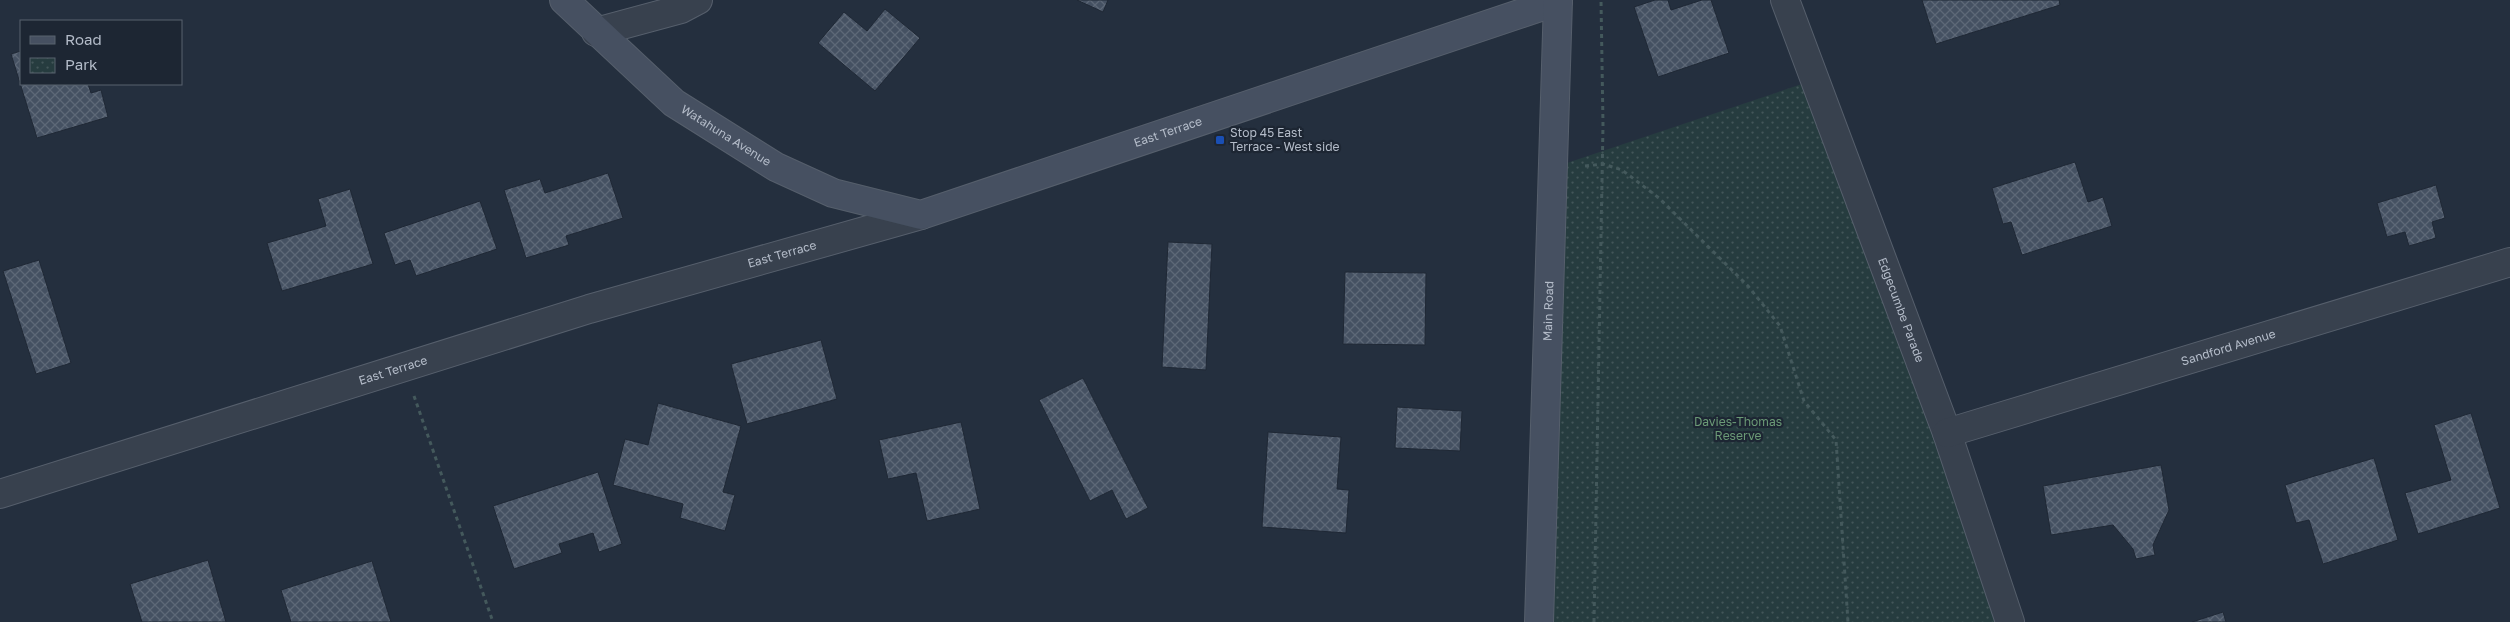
<svg xmlns="http://www.w3.org/2000/svg" width="2510" height="622" font-family="'Golos Text',sans-serif">
<defs>
<pattern id="park-dots" width="8" height="8" patternUnits="userSpaceOnUse" patternTransform="scale(1.25)"><rect width="8" height="8" fill="#263c3f"/><path d="M2 2h.1M6 6h.1" fill="none" stroke="#435659" stroke-width="1.8" stroke-linecap="round"/></pattern>
<pattern id="building-cross-hatch" width="8" height="8" patternUnits="userSpaceOnUse" patternTransform="scale(1.25)"><rect width="8" height="8" fill="#455162"/><path d="M0 0l8 8M0 8l8-8" fill="none" stroke="#5d6877"/></pattern>
</defs>
<rect width="100%" height="100%" fill="#242f3e"/>
<!-- park -->
<polygon fill="url(#park-dots)" points="1814,80 2010,622 1539,622 1552,168"/>
<!-- building -->
<g fill="url(#building-cross-hatch)" stroke="#1f2835">
<polygon points="1077,0 1108,0 1103,12"/>
<polygon points="1655,0 1668,0 1671,10 1702,0 1711,0 1729,53 1658,77 1634,7"/>
<polygon points="1922,0 2059,0 2060,5 1936,44"/>
<polygon points="885,9 920,38 875,91 818,43 844,12 867,31"/>
<polygon points="21,51 21,84 88,84 91,93 101,90 108,117 37,138 11,54"/>
<polygon points="2075,162 2088,202 2103,197 2112,226 2022,255 2011,222 2003,224 1992,188"/>
<polygon points="608,173 623,218 566,236 569,245 526,258 504,190 540,179 545,193"/>
<polygon points="2436,185 2445,218 2432,222 2436,238 2409,246 2405,232 2387,237 2377,203"/>
<polygon points="350,189 373,264 282,291 267,243 326,226 318,199"/>
<polygon points="480,201 497,249 416,276 410,260 395,265 384,233"/>
<polygon points="1168,242 1212,244 1206,370 1162,367"/>
<polygon points="39,260 71,363 36,374 3,271"/>
<polygon points="1345,272 1426,273 1425,345 1343,344"/>
<polygon points="821,340 837,399 747,424 731,364"/>
<polygon points="1083,378 1148,508 1126,519 1112,490 1090,501 1039,400"/>
<polygon points="658,403 741,426 723,492 735,495 725,531 680,518 683,504 613,485 625,439 648,445"/>
<polygon points="1397,407 1462,411 1460,451 1395,448"/>
<polygon points="2471,413 2500,508 2418,534 2405,493 2451,480 2434,425"/>
<polygon points="961,422 980,509 927,521 916,473 888,479 879,440"/>
<polygon points="1268,432 1341,437 1337,489 1349,490 1346,533 1262,527"/>
<polygon points="2374,458 2398,540 2323,564 2309,520 2296,523 2285,485"/>
<polygon points="2161,465 2169,510 2153,545 2155,555 2136,559 2133,549 2113,525 2051,535 2043,486"/>
<polygon points="598,472 622,544 599,552 593,533 559,544 562,553 514,569 493,506"/>
<polygon points="208,560 226,622 142,622 130,584"/>
<polygon points="372,561 391,622 291,622 281,590"/>
<polygon points="2223,612 2226,622 2192,622"/>
</g>
<g fill="none" stroke-linecap="round" stroke-linejoin="round">
<defs>
<g id="street">
<path id="s1" d="M1785,0L1947,433L2010,622"/>
<polyline points="596,32 681,9 698,0"/>
<path id="s2" d="M1947,433L2510,262"/>
<path id="s3" d="M0,494L589,309L921,215"/>
</g>
<g id="secondary">
<path id="s4" d="M564,0L674,103L776,167L833,193L921,215L1558,1"/>
<path id="s5" d="M1539,622L1558,0"/>
</g>
</defs>
<!-- street casing -->
<use href="#street" stroke="#565f6c" stroke-width="30"/>
<!-- secondary casing -->
<use href="#secondary" stroke="#565f6c" stroke-width="30"/>
<!-- path -->
<g stroke="#44595c" stroke-width="3" stroke-dasharray="4 4" stroke-linecap="butt">
<polyline points="1585,166 1603,164 1622,170 1659,198 1748,286 1780,326 1804,401 1836,440 1848,622"/>
<polyline points="414,396 493,622"/>
<polyline points="1594,622 1603,125 1601,0"/>
</g>
<!-- street -->
<use href="#street" stroke="#38414e" stroke-width="28"/>
<!-- secondary -->
<use href="#secondary" stroke="#465061" stroke-width="28"/>
</g>
<!-- markers -->
<rect fill="#1a4fb4" stroke="#1d2633" stroke-width="2" x="1215" y="135" width="10" height="10" rx="2.5"/>
<g text-anchor="middle" stroke-width="4.5" stroke-linejoin="round" paint-order="stroke">
<!-- street labels -->
<g font-size="12" fill="#b4bcc9" stroke="#1d2633">
<text dy="4" stroke="none"><textPath href="#s4" startOffset="685">East Terrace</textPath></text>
<text dy="4" stroke="none"><textPath href="#s4" startOffset="212">Watahuna Avenue</textPath></text>
<text dy="4" stroke="none"><textPath href="#s3" startOffset="818">East Terrace</textPath></text>
<text dy="4" stroke="none"><textPath href="#s1" startOffset="331">Edgecumbe Parade</textPath></text>
<text dy="4" stroke="none"><textPath href="#s5" startOffset="311">Main Road</textPath></text>
<text dy="4" stroke="none"><textPath href="#s2" startOffset="294">Sandford Avenue</textPath></text>
<text dy="4" stroke="none"><textPath href="#s3" startOffset="412">East Terrace</textPath></text>
</g>
<!-- poi labels -->
<g font-size="12" fill="#b4bcc9" stroke="#1d2633" text-anchor="start">
<text x="1230" y="137">Stop 45 East<tspan x="1230" dy="14">Terrace - West side</tspan></text>
</g>
<!-- park labels -->
<g font-size="12" fill="#6b9a76" stroke="#1d2633">
<text x="1738" y="426">Davies-Thomas<tspan x="1738" dy="14">Reserve</tspan></text>
</g>
</g>
<!-- legend -->
<rect x="20" y="20" width="162" height="65" fill="#1d2633" stroke="#59626f"/>
<rect x="30" y="36" width="25" height="8" fill="#465061" stroke="#59626f"/>
<text x="65" y="45" font-size="15" fill="#b4bcc9">Road</text>
<rect x="30" y="58" width="25" height="15" fill="url(#park-dots)" stroke="#59626f"/>
<text x="65" y="70" font-size="15" fill="#b4bcc9">Park</text>
</svg>
